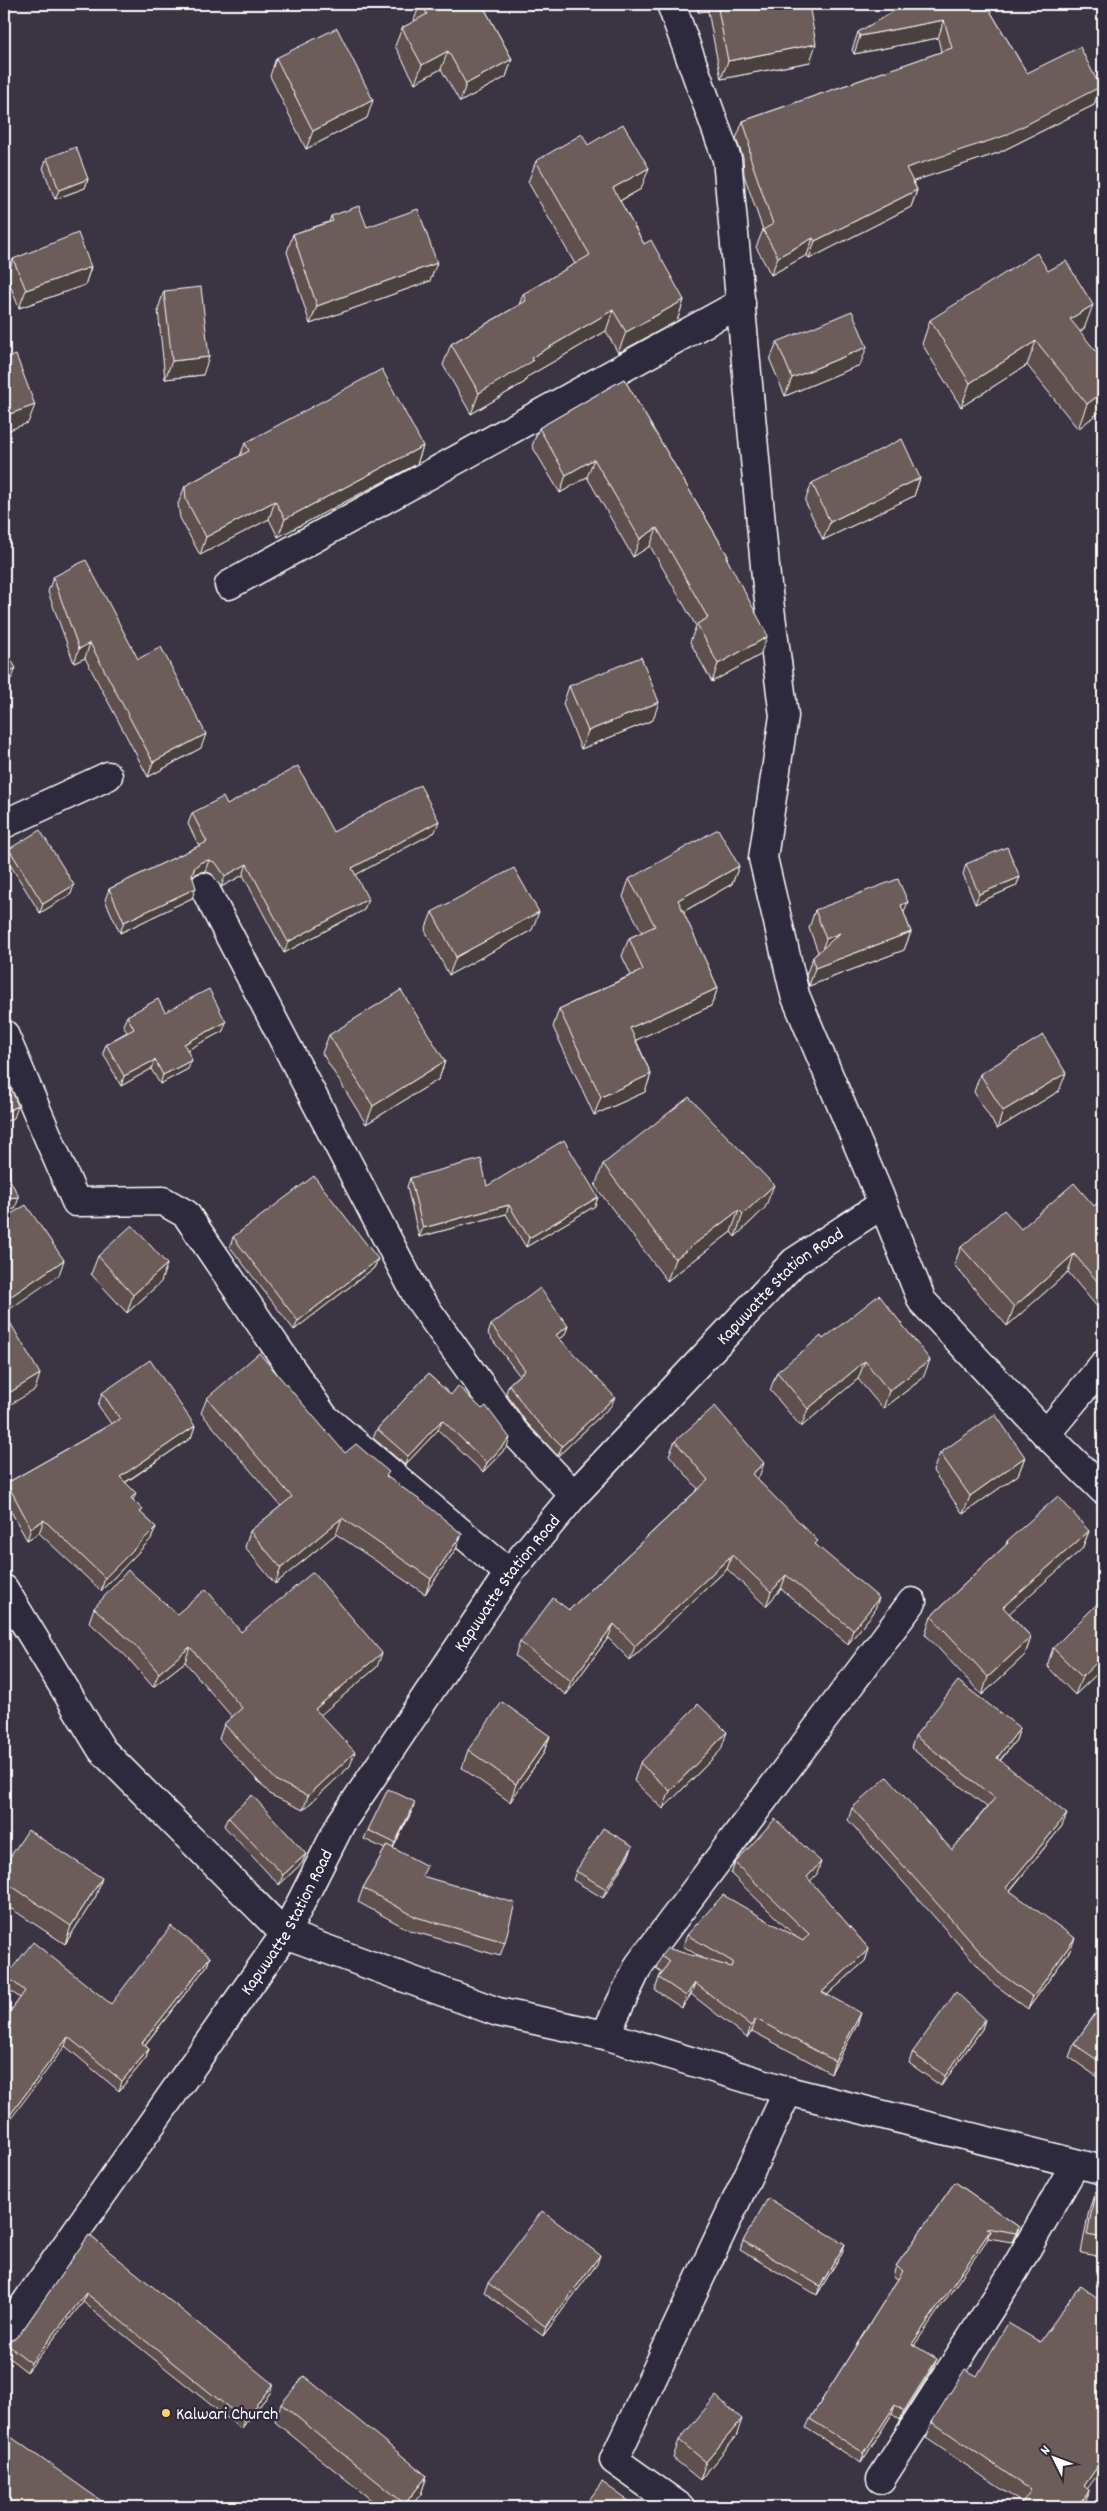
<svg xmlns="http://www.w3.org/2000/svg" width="1107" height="2511" font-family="Dekko,sans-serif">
<rect width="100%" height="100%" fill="#3b3443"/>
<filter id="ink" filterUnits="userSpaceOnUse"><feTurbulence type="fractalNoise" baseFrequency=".02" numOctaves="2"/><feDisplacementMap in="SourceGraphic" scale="10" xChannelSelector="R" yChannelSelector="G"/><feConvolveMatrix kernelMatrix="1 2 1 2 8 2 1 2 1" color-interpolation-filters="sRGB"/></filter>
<g filter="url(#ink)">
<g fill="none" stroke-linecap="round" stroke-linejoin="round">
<defs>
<g id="minor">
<polyline points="671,4 727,159 766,577 784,716 763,858 795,995 883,1204"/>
<polyline points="229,585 741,303"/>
<polyline points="4,824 108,776"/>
<polyline points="204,887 417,1296 514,1432 574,1495"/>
<polyline points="4,1034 76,1202 163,1201 186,1214 324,1417 509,1573"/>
<polyline points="1046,1434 1103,1365"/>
<polyline points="4,1589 102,1750 285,1934 498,2012 605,2035 788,2091 1103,2170"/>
<polyline points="605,2035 639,1965 912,1602"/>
<polyline points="881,2479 1014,2271 1075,2164"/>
<polyline points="680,2507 614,2460 788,2091"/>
</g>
<g id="tertiary">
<path id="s1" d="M4,2334L285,1934L341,1823L509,1573L574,1495L794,1262L883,1204L922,1301L1046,1434L1103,1490"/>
</g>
</defs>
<!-- minor casing -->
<use href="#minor" stroke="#fff" stroke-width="31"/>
<!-- tertiary casing -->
<use href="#tertiary" stroke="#fff" stroke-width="31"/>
<!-- minor -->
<use href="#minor" stroke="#2f2a3d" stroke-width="28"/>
<!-- tertiary -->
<use href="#tertiary" stroke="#2f2a3d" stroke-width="28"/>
</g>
<!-- wall -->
<g fill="#5e504d" stroke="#fff">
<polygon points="420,4 482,4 512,59 506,77 460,102 441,69 415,83 395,46 402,28 415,21 414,20"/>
<polygon points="697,4 809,4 810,62 721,79 708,11 698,12"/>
<polygon points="986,4 1027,73 1100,87 1094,105 998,153 913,181 917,190 911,207 809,259 807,255 771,275 756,247 763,230 744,175 743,157 736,139 743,121 941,52 938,38 854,54 852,50 858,32"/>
<polygon points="276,58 367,118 306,149 270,76"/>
<polygon points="588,145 641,189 620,201 644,244 684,300 677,321 618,353 606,331 527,377 525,382 471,414 443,365 451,344 519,305 523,294 575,264 528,182 536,161"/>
<polygon points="47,158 88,179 85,188 55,199 43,168"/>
<polygon points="331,216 367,227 430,281 310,324 287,252 293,234 329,222"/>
<polygon points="13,259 91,267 85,285 19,308 7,277"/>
<polygon points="164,291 203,375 165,379 158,309"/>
<polygon points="930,320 1084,329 1080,332 1103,409 1078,429 1027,365 961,407 922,344"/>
<polygon points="777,342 860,365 785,396 770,360"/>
<polygon points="624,379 728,556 727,559 760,655 712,682 690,642 696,626 650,546 633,557 587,477 560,493 532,446 539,428"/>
<polygon points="245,443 423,446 417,464 278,537 269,519 200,555 180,518 178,504 185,486 240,456"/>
<polygon points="920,478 914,496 823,540 805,501 812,483"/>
<polygon points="53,577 201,748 148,777 85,658 74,663 48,592"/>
<polygon points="569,686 653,720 581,749 563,704"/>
<polygon points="227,805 333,832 435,832 355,875 364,910 284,953 243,875 221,887 212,874 205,871 197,873 193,877 192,898 120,933 105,900 109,889 199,846 188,824 192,813"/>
<polygon points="9,849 71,894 40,913 6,858"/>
<polygon points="966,864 1020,877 1016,886 975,904 963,874"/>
<polygon points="739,866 732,884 683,912 718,988 711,1006 636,1040 651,1074 645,1092 594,1115 553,1027 559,1009 631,975 622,956 629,938 642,932 623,897 629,879"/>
<polygon points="815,910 904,913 911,932 904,950 809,986 806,975 813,957 818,952 809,928"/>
<polygon points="432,912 532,930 449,975 425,930"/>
<polygon points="165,1012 223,1031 187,1050 188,1069 160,1084 151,1069 121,1086 103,1053 106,1044 127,1032 123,1025 127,1016"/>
<polygon points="329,1035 445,1061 439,1079 366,1124 322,1053"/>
<polygon points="980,1074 1059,1091 997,1129 974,1092"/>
<polygon points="603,1164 765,1208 735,1237 731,1232 667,1281 595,1186"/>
<polygon points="410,1178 487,1186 598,1197 595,1206 526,1247 506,1214 419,1237 407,1187"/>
<polygon points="1103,1199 1103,1314 1068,1272 1007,1326 954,1265 961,1247 1021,1229 1094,1206"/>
<polygon points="233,1237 378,1259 374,1268 294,1330 230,1247"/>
<polygon points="98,1256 161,1282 127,1313 91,1274"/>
<polygon points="491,1325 568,1326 565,1335 560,1339 611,1406 558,1456 526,1422 506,1393 509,1384 519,1375 488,1334"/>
<polygon points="823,1339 923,1378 883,1409 858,1379 801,1427 770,1390 777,1372"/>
<polygon points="428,1374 507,1447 483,1472 438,1430 405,1465 373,1438 377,1429"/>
<polygon points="102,1393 195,1426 191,1438 125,1483 136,1493 133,1500 141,1513 156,1527 151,1539 101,1591 39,1533 27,1540 4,1499 4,1491 7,1483 111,1424 98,1405"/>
<polygon points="207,1398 345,1453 387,1477 462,1534 456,1549 425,1594 336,1534 275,1584 245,1547 250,1531 281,1506 201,1413"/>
<polygon points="675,1441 759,1477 757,1479 816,1545 874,1612 848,1644 781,1589 766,1606 727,1569 630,1660 608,1638 566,1695 515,1656 520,1642 569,1610 698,1489 669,1455"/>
<polygon points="940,1453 1025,1457 1018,1475 963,1514 933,1471"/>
<polygon points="1089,1531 1082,1549 1009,1613 1031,1637 1025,1655 982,1695 925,1634 931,1616 1006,1545 1007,1541"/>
<polygon points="1103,1598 1103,1668 1075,1695 1047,1666 1053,1648"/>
<polygon points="94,1608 177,1614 241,1632 377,1667 320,1715 350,1766 303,1810 271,1795 219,1739 224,1724 232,1717 185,1662 153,1687 128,1658 89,1622"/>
<polygon points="1020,1728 1016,1740 1000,1761 1062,1826 1010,1891 1071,1949 1028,2009 994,1984 848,1820 852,1808 952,1850 987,1807 911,1748 915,1736"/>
<polygon points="550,1736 543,1754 510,1802 462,1768 468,1750"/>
<polygon points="721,1750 663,1809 634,1781 640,1763"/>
<polygon points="412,1811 393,1848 423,1876 505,1942 500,1956 411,1931 358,1902 363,1888 385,1849 364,1839 368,1830"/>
<polygon points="228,1817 306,1854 302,1863 279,1885 224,1826"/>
<polygon points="629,1855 603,1898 573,1880 576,1871"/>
<polygon points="735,1863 817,1874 810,1881 869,1949 865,1961 827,1995 857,2025 831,2073 752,2031 747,2038 691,1994 682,2008 655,1990 659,1978 662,1972 656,1968 661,1956 703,1959 683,1946 687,1935 796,1937 731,1874"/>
<polygon points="4,1866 96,1896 65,1944 4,1904"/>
<polygon points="210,1957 207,1966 145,2045 149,2049 146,2058 119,2091 65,2046 20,1998 4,1986 4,1983 6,1976 111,2004"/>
<polygon points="1103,2003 1103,2081 1069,2057 1074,2044"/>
<polygon points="985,2019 982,2029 941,2086 909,2063 912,2053"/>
<polygon points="955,2182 1019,2227 1016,2236 1012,2242 988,2238 914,2345 933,2368 900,2420 892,2414 861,2463 806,2428 810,2419 898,2279 893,2276 896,2266"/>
<polygon points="1095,2192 1103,2193 1103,2257 1081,2253 1089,2210"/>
<polygon points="89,2235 270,2393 241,2429 83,2302 27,2372 4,2354 4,2342 14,2339 20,2334"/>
<polygon points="743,2241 842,2253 817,2295 740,2250"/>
<polygon points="597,2264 543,2336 484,2292 488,2283"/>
<polygon points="281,2404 427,2476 421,2494 410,2507 380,2507 275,2422"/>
<polygon points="932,2422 1088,2489 1083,2505 1022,2503 926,2438"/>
<polygon points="736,2437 700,2480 673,2458 679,2440"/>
</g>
<!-- shaded-wall -->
<g fill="#4c413f" stroke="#fff">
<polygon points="702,4 710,4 708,11 698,12"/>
<polygon points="944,20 938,38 854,54 860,36"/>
<polygon points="816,44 810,62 721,79 728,61"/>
<polygon points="448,51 441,69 415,83 422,65"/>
<polygon points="512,59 506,77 460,102 466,84"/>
<polygon points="1100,87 1094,105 998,153 899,186 906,168"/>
<polygon points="373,100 367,118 306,149 313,131"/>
<polygon points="649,168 641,189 605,209 613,188"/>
<polygon points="88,179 85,188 55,199 59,190"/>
<polygon points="917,190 911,207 809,259 815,241"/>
<polygon points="813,238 807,255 771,275 778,257"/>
<polygon points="437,263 430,281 310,324 317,306"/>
<polygon points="91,267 85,285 19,308 26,290"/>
<polygon points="684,300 677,321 618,353 626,332"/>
<polygon points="1093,305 1084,329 1061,343 1070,319"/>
<polygon points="613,310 606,331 527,377 525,382 471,414 479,393 531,358"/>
<polygon points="1036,341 1027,365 961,407 970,383"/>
<polygon points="867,347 860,365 785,396 792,378"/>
<polygon points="209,357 203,375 165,379 172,361"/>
<polygon points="1103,392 1103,409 1078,429 1087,404"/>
<polygon points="35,405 28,423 4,432 4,416"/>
<polygon points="423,446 417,464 278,537 285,519"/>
<polygon points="594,459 587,477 560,493 566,475"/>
<polygon points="920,478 914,496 823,540 830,522"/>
<polygon points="275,501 269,519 200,555 206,537"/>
<polygon points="657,528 650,546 633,557 640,539"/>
<polygon points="7,580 4,589 4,582"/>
<polygon points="767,637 760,655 712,682 718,664"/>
<polygon points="90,643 85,658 74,663 79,649"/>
<polygon points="16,668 12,678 4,682 4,675"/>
<polygon points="659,702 653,720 581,749 588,731"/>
<polygon points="206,734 201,748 148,777 153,762"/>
<polygon points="439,821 435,832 348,879 352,868"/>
<polygon points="209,860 205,871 197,873 191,878 195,867 201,862"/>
<polygon points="247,864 243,875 221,887 225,876"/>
<polygon points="739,866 732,884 672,918 678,900"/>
<polygon points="1020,877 1016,886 975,904 979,894"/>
<polygon points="74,885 71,894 40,913 43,904"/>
<polygon points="196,888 192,898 120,933 124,922"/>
<polygon points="368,899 364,910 284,953 288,942"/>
<polygon points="908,902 901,920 901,905"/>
<polygon points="539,912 532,930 449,975 456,957"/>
<polygon points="911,932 904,950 809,986 815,968"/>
<polygon points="840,933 819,957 826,939"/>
<polygon points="718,988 711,1006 623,1046 630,1028"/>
<polygon points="226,1022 223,1031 180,1054 184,1044"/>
<polygon points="155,1060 151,1069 121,1086 124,1076"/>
<polygon points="192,1060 188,1069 160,1084 163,1075"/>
<polygon points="445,1061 439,1079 366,1124 373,1106"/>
<polygon points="1066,1073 1059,1091 997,1129 1003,1111"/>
<polygon points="651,1074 645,1092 594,1115 601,1097"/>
<polygon points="18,1106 14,1118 4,1122 5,1112"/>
<polygon points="774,1185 765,1208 735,1237 743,1214"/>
<polygon points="19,1197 15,1209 4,1210 4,1198"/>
<polygon points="598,1197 595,1206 526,1247 529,1238"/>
<polygon points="509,1205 506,1214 419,1237 423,1228"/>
<polygon points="739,1210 731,1232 667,1281 675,1259"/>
<polygon points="1074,1254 1068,1272 1007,1326 1014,1307"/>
<polygon points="378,1259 374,1268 294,1330 298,1321"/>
<polygon points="64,1260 59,1275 4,1313 4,1301"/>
<polygon points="167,1264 161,1282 127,1313 133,1295"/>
<polygon points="568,1326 565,1335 553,1344 556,1335"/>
<polygon points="930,1360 923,1378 883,1409 889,1391"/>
<polygon points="865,1361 858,1379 801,1427 808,1409"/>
<polygon points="40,1374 35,1390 4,1408 4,1396"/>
<polygon points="615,1397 611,1406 558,1456 562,1446"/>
<polygon points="442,1420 438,1430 405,1465 408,1456"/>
<polygon points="195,1426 191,1438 115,1489 120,1477"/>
<polygon points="510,1438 507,1447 483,1472 487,1463"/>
<polygon points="1025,1457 1018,1475 963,1514 970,1496"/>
<polygon points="764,1463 759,1477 747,1488 752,1474"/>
<polygon points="342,1518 336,1534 275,1584 281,1568"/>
<polygon points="44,1520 39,1533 27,1540 31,1528"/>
<polygon points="156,1527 151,1539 101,1591 105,1578"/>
<polygon points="1089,1531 1082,1549 996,1625 1003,1607"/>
<polygon points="462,1534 456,1549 425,1594 431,1579"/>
<polygon points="732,1555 727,1569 630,1660 635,1646"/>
<polygon points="786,1575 781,1589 766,1606 771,1592"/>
<polygon points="879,1598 874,1612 848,1644 853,1630"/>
<polygon points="614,1624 608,1638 566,1695 571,1681"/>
<polygon points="1031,1637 1025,1655 982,1695 988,1677"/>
<polygon points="190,1647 185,1662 153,1687 159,1673"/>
<polygon points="382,1653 377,1667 310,1724 315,1709"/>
<polygon points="1103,1656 1103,1668 1075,1695 1082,1677"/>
<polygon points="1020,1728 1016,1740 992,1770 997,1758"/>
<polygon points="727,1732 721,1750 663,1809 670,1791"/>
<polygon points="550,1736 543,1754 510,1802 516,1784"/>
<polygon points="355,1752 350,1766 303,1810 308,1796"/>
<polygon points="415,1802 412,1811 391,1852 395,1843"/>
<polygon points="1067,1814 1062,1826 1002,1900 1006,1888"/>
<polygon points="633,1846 629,1855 603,1898 606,1889"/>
<polygon points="306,1854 302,1863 279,1885 283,1875"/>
<polygon points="821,1862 817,1874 803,1889 807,1877"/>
<polygon points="102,1878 96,1896 65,1944 71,1926"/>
<polygon points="1075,1938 1071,1949 1028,2009 1033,1997"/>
<polygon points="869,1949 865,1961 817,2004 822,1992"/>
<polygon points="210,1957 207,1966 139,2052 142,2043"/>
<polygon points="695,1983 691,1994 682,2008 686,1996"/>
<polygon points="861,2013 857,2025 831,2073 835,2061"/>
<polygon points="756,2019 752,2031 747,2038 751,2026"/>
<polygon points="985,2019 982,2029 941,2086 945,2076"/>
<polygon points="68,2037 65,2046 4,2128 4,2123"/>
<polygon points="149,2049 146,2058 119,2091 122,2081"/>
<polygon points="1019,2227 1016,2236 1012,2242 1016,2233"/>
<polygon points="990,2231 987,2240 909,2353 912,2344"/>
<polygon points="845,2244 842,2253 817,2295 820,2286"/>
<polygon points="600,2255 597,2264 543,2336 546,2327"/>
<polygon points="86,2293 83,2302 27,2372 31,2363"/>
<polygon points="937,2359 933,2368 900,2420 904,2411"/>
<polygon points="273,2384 270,2393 241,2429 244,2420"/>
<polygon points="895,2405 892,2414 861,2463 864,2453"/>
<polygon points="742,2419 736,2437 700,2480 706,2462"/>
<polygon points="1103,2459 1103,2467 1078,2502 1084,2486"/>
<polygon points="427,2476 421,2494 410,2507 404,2507 405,2504"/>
<polygon points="1089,2490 1083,2505 1082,2507 1077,2507"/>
</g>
<!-- building -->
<g fill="#6d5d5a" stroke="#fff">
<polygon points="422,4 482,4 512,59 466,84 448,51 422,65 402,28 427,14"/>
<polygon points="717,4 809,4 816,44 728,61"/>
<polygon points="906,4 986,4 1027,73 1080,47 1100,87 1004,136 906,168 917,190 815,241 813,238 778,257 763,230 773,224 750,157 749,140 743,121 952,48 944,20 860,36 858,32"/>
<polygon points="337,28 373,100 313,131 276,58"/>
<polygon points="623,124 649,168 613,188 644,244 651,240 684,300 626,332 613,310 531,358 533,361 479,393 451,344 526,301 523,294 590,255 536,161 582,134 588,145"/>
<polygon points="76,147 88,179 59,190 47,158"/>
<polygon points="359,206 367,227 418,209 437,263 317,306 293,234 333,221 331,216"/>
<polygon points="78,233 91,267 26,290 13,259"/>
<polygon points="1037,253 1048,271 1066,261 1093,305 1070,319 1103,360 1103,392 1087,404 1036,341 970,383 930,320"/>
<polygon points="201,287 209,357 172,361 164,291"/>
<polygon points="852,311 867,347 792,378 777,342"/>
<polygon points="16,355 35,405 4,416 4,359"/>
<polygon points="382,369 423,446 285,519 275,501 206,537 186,500 185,486 249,451 245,443"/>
<polygon points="624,379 728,556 726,557 766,632 767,637 718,664 697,624 708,618 657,528 640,539 594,459 566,475 539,428"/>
<polygon points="902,439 920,478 830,522 812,483"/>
<polygon points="86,560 138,659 161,647 206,734 153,762 90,643 79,649 53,577"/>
<polygon points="4,574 7,580 4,582"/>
<polygon points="4,648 16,668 4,675"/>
<polygon points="641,657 659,702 588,731 569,686"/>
<polygon points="298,766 333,832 420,785 439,821 352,868 368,899 288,942 247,864 225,876 216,863 209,860 201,862 195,867 192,875 196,888 124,922 109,889 207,842 192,813 223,797 227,805"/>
<polygon points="718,829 739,866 678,900 718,988 630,1028 651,1074 601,1097 559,1009 643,970 629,938 655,926 629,879"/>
<polygon points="40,830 74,885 43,904 9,849"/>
<polygon points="1007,847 1020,877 979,894 966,864"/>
<polygon points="514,868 539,912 456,957 432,912"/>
<polygon points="898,879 908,902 901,905 911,932 815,968 813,957 840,933 826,939 815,910"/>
<polygon points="209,989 226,1022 184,1044 192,1060 163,1075 155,1060 124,1076 106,1044 134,1029 127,1016 158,999 165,1012"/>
<polygon points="401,990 445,1061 373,1106 329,1035"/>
<polygon points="1043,1035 1066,1073 1003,1111 980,1074"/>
<polygon points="4,1070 18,1106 5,1112 10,1180 19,1197 4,1198"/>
<polygon points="689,1097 774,1185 743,1214 739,1210 675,1259 603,1164"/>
<polygon points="564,1140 598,1197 529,1238 509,1205 423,1228 410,1178 481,1159 487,1186"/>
<polygon points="314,1176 378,1259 298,1321 233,1237"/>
<polygon points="1074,1183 1094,1206 1103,1199 1103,1288 1074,1254 1014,1307 961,1247 1004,1210 1021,1229"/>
<polygon points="26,1205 64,1260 4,1301 4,1218"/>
<polygon points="132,1225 167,1264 133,1295 98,1256"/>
<polygon points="540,1288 568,1326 556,1335 615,1397 562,1446 529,1413 509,1384 525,1370 491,1325"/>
<polygon points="879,1295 930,1360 889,1391 865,1361 808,1409 777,1372 821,1336 823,1339"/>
<polygon points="4,1312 40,1374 4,1396"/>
<polygon points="259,1353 345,1453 356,1444 389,1472 386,1476 427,1505 462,1534 431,1579 342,1518 281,1568 250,1531 292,1497 207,1398"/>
<polygon points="150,1360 195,1426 120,1477 136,1493 131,1498 143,1510 140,1512 156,1527 105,1578 44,1520 31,1528 7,1483 120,1419 102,1393"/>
<polygon points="428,1374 451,1395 458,1386 482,1409 486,1406 510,1438 487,1463 442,1420 408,1456 377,1429"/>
<polygon points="715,1406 764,1463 752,1474 818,1541 815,1544 879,1598 853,1630 786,1575 771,1592 732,1555 635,1646 614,1624 571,1681 520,1642 553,1598 569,1610 708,1480 675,1441"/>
<polygon points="995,1414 1025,1457 970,1496 940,1453"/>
<polygon points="1058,1496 1089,1531 1003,1607 1031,1637 988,1677 931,1616 1008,1543 1007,1541"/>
<polygon points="128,1570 177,1614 206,1589 241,1632 313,1572 382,1653 315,1709 355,1752 308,1796 277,1781 224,1724 242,1708 190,1647 159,1673 134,1644 94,1608"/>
<polygon points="1103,1598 1103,1656 1082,1677 1053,1648"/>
<polygon points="958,1681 1020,1728 997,1758 1067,1814 1006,1888 1075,1938 1033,1997 998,1972 852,1808 887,1777 952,1850 995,1798 915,1736"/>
<polygon points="502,1702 550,1736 516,1784 468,1750"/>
<polygon points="698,1704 727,1732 670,1791 640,1763"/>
<polygon points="388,1789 415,1802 395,1843 368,1830"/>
<polygon points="252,1795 306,1854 283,1875 228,1817"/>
<polygon points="775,1819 821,1862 807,1877 869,1949 822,1992 861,2013 835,2061 756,2019 751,2026 695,1983 686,1996 659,1978 669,1962 661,1956 667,1948 731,1967 733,1962 687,1935 723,1895 803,1941 809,1934 735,1863"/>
<polygon points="603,1828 633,1846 606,1889 576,1871"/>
<polygon points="28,1830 102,1878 71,1926 4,1881 4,1866"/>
<polygon points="387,1845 427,1866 422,1876 515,1903 505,1942 416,1917 363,1888"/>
<polygon points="171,1926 210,1957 142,2043 149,2049 122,2081 68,2037 4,2123 4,2020 25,1991 6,1976 33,1942 111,2004"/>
<polygon points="956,1992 985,2019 945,2076 912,2053"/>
<polygon points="1103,2003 1103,2064 1074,2044"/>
<polygon points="955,2182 1019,2227 1016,2233 986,2228 990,2231 912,2344 937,2359 904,2411 895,2405 864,2453 810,2419 903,2271 896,2266"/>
<polygon points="1095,2192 1103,2193 1103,2238 1087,2235"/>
<polygon points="768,2198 845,2244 820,2286 743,2241"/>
<polygon points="542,2211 600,2255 546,2327 488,2283"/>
<polygon points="89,2235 273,2384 244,2420 86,2293 31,2363 4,2342 14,2339 20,2334"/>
<polygon points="1080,2285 1103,2302 1103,2459 1084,2486 1089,2490 1077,2507 1019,2507 1031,2490 932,2422 965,2369 977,2376 1008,2323 1040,2342"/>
<polygon points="304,2376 427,2476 405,2504 281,2404"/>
<polygon points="716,2396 742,2419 706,2462 679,2440"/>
<polygon points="4,2432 110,2507 4,2507"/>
<polygon points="602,2482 637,2507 584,2507"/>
</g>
</g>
<!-- markers -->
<circle fill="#ffd166" stroke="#2f2a3d" stroke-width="2" cx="166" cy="2413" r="5"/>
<g text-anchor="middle" stroke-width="4.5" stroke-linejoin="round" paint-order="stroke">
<!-- street labels -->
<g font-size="18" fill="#fff" stroke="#2f2a3d">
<text dy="6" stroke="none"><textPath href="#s1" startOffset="1310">Kapuwatte Station Road</textPath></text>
<text dy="6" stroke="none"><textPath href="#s1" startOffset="905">Kapuwatte Station Road</textPath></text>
<text dy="6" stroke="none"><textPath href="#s1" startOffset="500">Kapuwatte Station Road</textPath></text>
</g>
<!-- poi labels -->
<g font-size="18" fill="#fff" stroke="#2f2a3d" text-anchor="start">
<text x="176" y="2419">Kalwari Church</text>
</g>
</g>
<!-- margin -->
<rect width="1107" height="2511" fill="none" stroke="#2f2a3d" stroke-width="20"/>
<rect x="10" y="10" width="1087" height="2491" fill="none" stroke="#fff" stroke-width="2" filter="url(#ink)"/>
<!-- north arrow -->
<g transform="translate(1054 2458) rotate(312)" stroke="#2f2a3d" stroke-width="4" paint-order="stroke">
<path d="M0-4L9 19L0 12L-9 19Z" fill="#ffffff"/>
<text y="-8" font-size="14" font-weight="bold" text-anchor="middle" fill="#ffffff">N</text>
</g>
</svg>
